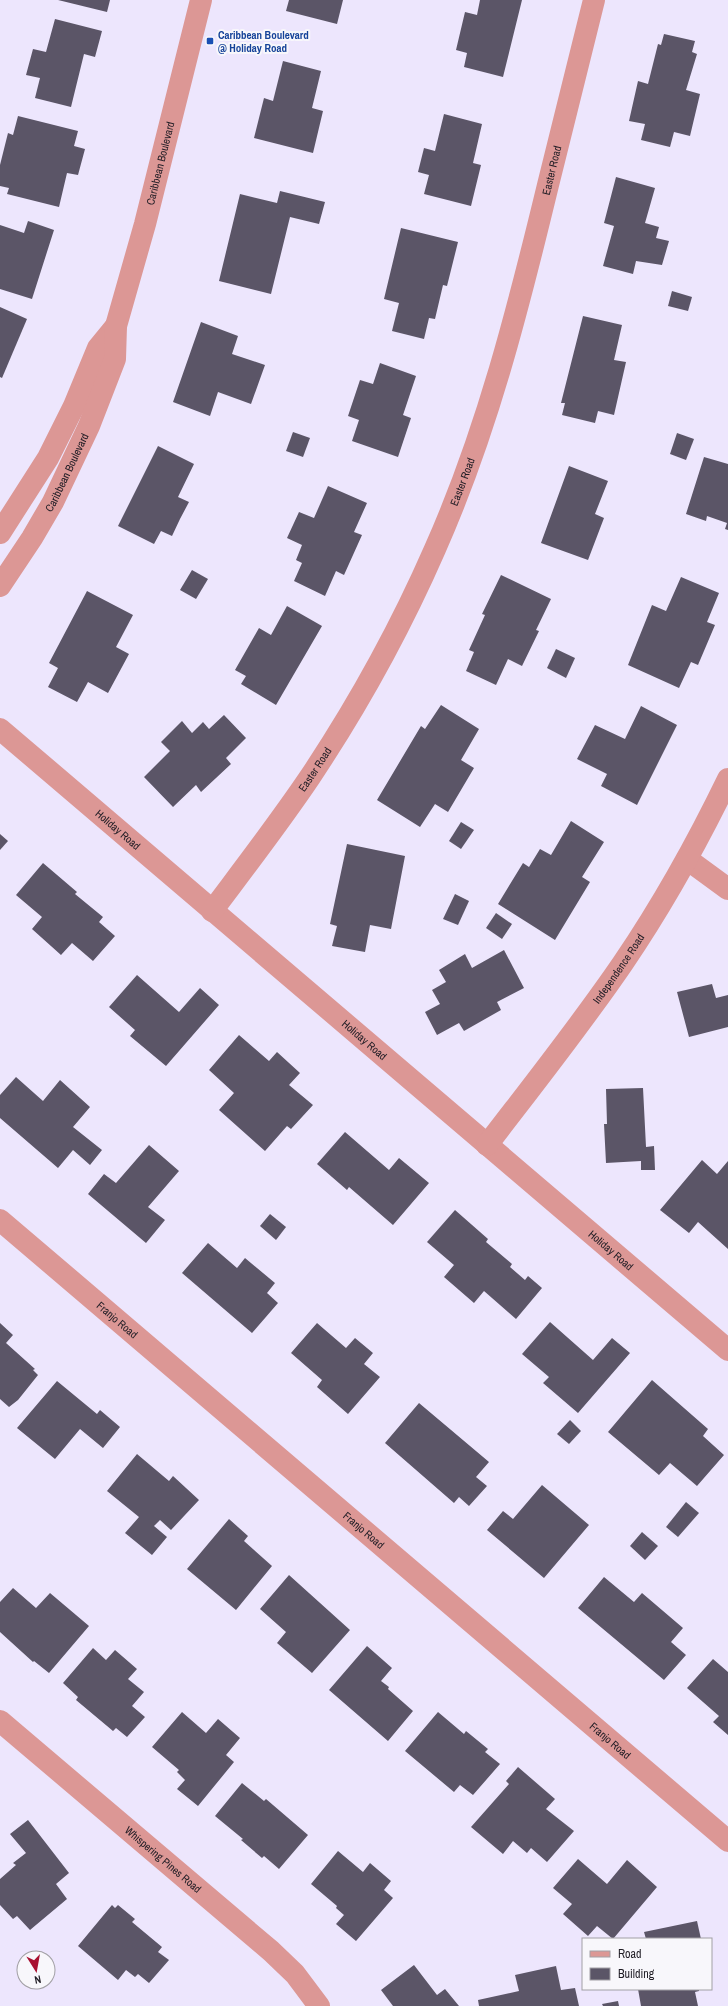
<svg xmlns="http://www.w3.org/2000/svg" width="728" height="2006" font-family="'Archivo Narrow',sans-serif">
<rect width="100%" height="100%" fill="#ede6fd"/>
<!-- building -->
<g fill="#5b5567">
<polygon points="58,0 110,0 107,12"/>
<polygon points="289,0 343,0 337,24 286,11"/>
<polygon points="480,0 522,0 503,77 464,67 467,53 456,50 465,12 477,15"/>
<polygon points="55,19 102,31 95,57 84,54 71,107 35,98 40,78 26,75 33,49 46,52"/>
<polygon points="664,34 695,41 692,52 697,54 686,90 700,94 690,136 674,132 670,147 641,140 645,124 629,121 638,81 648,84 658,44 661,45"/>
<polygon points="283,61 321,71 312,108 323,111 313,153 254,138 264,98 273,101"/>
<polygon points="444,114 482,124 473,163 481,165 471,206 424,194 429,175 418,172 424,148 435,151"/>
<polygon points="18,116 78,131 74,146 85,149 78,175 67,173 59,207 7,194 9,188 0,186 0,165 8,133 13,135"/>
<polygon points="616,177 655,188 645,223 659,227 656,238 669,241 662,265 636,261 633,274 603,266 614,226 604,223"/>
<polygon points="280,191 325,202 319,224 290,217 271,294 219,281 240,194 277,203"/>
<polygon points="28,221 54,230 32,299 0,289 0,225 24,233"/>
<polygon points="401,228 458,242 447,286 443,285 435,319 429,318 424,339 392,331 399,303 384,299"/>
<polygon points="672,291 692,297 688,311 668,306"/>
<polygon points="0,307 27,319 2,378 0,377"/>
<polygon points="583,316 622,325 614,360 626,362 614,415 598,411 595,423 562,415 565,403 561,403"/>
<polygon points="201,322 238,336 232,354 265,365 251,404 218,392 210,416 173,402"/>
<polygon points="380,363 416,376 403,415 411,418 398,457 352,441 359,420 348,416 360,380 373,384"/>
<polygon points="293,432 310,438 303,457 286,451"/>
<polygon points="677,433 694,439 686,460 670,454"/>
<polygon points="158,446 194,464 178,497 189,502 180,519 172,536 161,531 154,544 118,526"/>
<polygon points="704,457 728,464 728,530 725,529 727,523 707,516 706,521 686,514"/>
<polygon points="569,466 608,481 595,514 604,518 588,560 541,543"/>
<polygon points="328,486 367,503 354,532 362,535 344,575 336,571 325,596 294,581 302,563 296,560 302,545 287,538 299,512 314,518"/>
<polygon points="192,570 208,579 196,599 180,590"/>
<polygon points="501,575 551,599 536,630 539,631 522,666 508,659 496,685 466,671 474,652 469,650 485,615 482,614"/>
<polygon points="681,577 719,593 707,622 715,625 698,665 691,662 679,688 628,665 652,605 666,611"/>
<polygon points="87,591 133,615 116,647 129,654 108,693 88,682 77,702 48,687 58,668 49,663"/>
<polygon points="287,606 322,626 276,705 241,684 246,676 235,670 259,628 271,635"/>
<polygon points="556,649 575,658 566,678 547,668"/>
<polygon points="441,705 479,729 461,760 474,768 448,812 435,804 420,827 377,800 421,726 425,729"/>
<polygon points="641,706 677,725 637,805 601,786 607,774 577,759 595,725 625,739"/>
<polygon points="224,715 246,738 226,758 231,764 201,792 196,785 173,807 144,777 170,751 161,742 182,721 192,733 203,722 209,729"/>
<polygon points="571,821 604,842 582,877 590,882 555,940 498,904 523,863 529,867 540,849 551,855"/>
<polygon points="461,822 474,830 461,849 449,841"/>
<polygon points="0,834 8,841 0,850"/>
<polygon points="347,844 405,856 391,929 370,925 365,952 332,946 337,926 330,924"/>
<polygon points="43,863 77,892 75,894 103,917 99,922 115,936 93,961 72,943 61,955 32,929 42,917 16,895"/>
<polygon points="455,894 469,901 458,925 443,919"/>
<polygon points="496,913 512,924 502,939 486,928"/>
<polygon points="504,950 524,988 497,1002 501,1010 464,1031 459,1023 437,1035 425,1012 440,1004 432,990 446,982 439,970 465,954 472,968"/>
<polygon points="137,975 179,1012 200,988 219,1005 166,1066 130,1036 135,1030 109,1007"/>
<polygon points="712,984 716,998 728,995 728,1027 689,1037 677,992"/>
<polygon points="239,1035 269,1061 277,1052 300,1073 289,1085 313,1105 291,1129 287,1126 265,1151 219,1110 234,1093 209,1070"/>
<polygon points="16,1077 43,1101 60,1080 90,1107 73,1127 102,1150 90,1165 73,1150 58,1168 0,1118 0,1095"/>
<polygon points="643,1088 646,1147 654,1146 655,1170 641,1170 641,1161 606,1163 604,1124 607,1124 606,1089"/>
<polygon points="345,1132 389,1170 399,1158 429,1183 393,1225 349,1187 347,1190 317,1164"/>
<polygon points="149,1145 179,1171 148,1207 165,1220 146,1243 88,1194 104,1174 116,1183"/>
<polygon points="702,1160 717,1174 728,1161 728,1249 698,1222 689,1233 660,1210"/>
<polygon points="455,1210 488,1239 486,1242 512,1264 510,1267 525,1280 528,1276 542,1288 516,1319 484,1291 474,1303 444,1277 454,1265 427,1242"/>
<polygon points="270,1214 286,1227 276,1240 260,1226"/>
<polygon points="208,1243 237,1268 245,1258 275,1283 267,1293 278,1303 252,1333 182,1273"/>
<polygon points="550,1322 593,1360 612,1338 630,1353 578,1413 543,1383 549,1377 522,1354"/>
<polygon points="0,1323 13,1335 6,1343 35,1369 33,1370 38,1375 18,1400 9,1407 0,1399"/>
<polygon points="317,1323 346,1348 355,1338 373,1353 364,1364 380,1377 348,1414 317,1387 322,1380 291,1353"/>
<polygon points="652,1380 708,1429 703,1436 724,1455 697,1486 670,1463 659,1475 608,1432"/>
<polygon points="57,1381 97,1414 100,1410 120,1427 103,1448 80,1429 55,1459 17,1428"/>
<polygon points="419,1403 489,1462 476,1477 487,1486 469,1506 459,1497 454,1503 385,1443"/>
<polygon points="570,1420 581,1431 569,1444 557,1434"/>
<polygon points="137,1454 169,1481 173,1476 199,1500 171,1530 160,1520 154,1526 167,1537 152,1555 125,1533 139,1517 107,1491"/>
<polygon points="542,1485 589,1525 544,1578 487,1530 503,1511 513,1519"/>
<polygon points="686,1502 699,1513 678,1537 666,1527"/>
<polygon points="229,1519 248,1536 244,1541 272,1566 236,1610 187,1569"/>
<polygon points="642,1532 658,1546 645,1560 630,1546"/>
<polygon points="289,1575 350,1630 312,1673 277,1643 286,1632 260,1609"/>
<polygon points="604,1577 634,1602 642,1593 683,1628 671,1642 686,1655 664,1680 578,1608"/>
<polygon points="13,1588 36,1608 50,1593 89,1626 49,1673 34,1661 33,1662 0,1632 0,1602"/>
<polygon points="367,1646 392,1668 381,1681 389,1687 388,1689 413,1711 388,1741 329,1690"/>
<polygon points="93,1648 106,1660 115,1650 137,1669 128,1679 144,1692 132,1706 145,1717 127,1737 116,1728 113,1731 76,1700 78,1697 63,1683"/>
<polygon points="713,1659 728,1672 728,1735 713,1722 719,1716 687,1688"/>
<polygon points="182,1712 206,1733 218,1719 240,1738 226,1755 234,1762 198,1806 177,1789 185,1780 177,1772 179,1770 152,1747"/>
<polygon points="438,1712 464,1734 466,1731 488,1749 485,1752 500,1764 473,1795 460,1785 454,1792 405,1751"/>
<polygon points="518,1767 555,1799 546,1809 574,1831 547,1862 531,1848 527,1853 513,1841 503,1854 471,1827 509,1784 506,1781"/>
<polygon points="242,1783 264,1801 266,1799 308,1835 279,1869 264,1856 262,1858 241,1840 243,1839 215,1816"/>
<polygon points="28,1820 69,1873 56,1884 67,1899 30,1930 17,1916 13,1919 0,1905 0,1879 16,1865 13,1863 26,1853 10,1834"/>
<polygon points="338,1851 363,1872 370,1863 391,1881 384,1890 393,1898 356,1941 336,1924 344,1915 336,1908 337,1906 311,1884"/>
<polygon points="578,1859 607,1884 627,1860 657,1887 613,1939 597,1926 588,1936 563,1914 572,1904 553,1888"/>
<polygon points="112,1905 115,1908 118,1905 135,1919 132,1922 162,1947 158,1952 169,1960 149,1983 138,1974 135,1977 126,1970 118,1980 78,1946"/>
<polygon points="697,1921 701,1939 646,1939 644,1932"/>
<polygon points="414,1965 437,1995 445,1989 459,2006 393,2006 381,1990"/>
<polygon points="556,1966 561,1990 575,1988 579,2006 479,2006 478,2000 519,1991 515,1975"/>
<polygon points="638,1989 699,1989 699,1991 695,1992 698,2006 641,2006"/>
<polygon points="618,2001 619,2006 603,2006 602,2004"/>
</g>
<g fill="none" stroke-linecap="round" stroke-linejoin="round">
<!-- minor -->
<g stroke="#dc9795" stroke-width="22">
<polyline points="0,533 48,458 74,406 98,348 116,326"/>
<path id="s1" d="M0,586L32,538L53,502L89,426L115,359L116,326L145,224L201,0"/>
<path id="s2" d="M0,729L728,1350"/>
<polyline points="687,859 728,889"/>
<path id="s3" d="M212,911C245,867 279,823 310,777C358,705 400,629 435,549C487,432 518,309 548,185C563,123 579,62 594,0"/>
<path id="s4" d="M487,1145C533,1085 580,1026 623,963C663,904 697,843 728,779"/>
<path id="s5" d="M0,1220L728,1841"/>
<path id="s6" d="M0,1721L271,1951L295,1974L319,2006"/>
</g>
</g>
<!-- markers -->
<rect fill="#1a4fb4" stroke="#f8f7fb" stroke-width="1.5" x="206" y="37" width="8" height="8" rx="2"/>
<g text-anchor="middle" stroke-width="4" stroke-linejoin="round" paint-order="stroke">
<!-- transit labels -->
<g font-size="11" font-weight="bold" fill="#164399" stroke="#f8f7fb" text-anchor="start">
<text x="218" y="39">Caribbean Boulevard<tspan x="218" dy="13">@ Holiday Road</tspan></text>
</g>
<!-- street labels -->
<g font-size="11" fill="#201d25" stroke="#f8f7fb">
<text dy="4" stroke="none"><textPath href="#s1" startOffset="457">Caribbean Boulevard</textPath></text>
<text dy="4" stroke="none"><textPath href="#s3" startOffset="823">Easter Road</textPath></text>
<text dy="4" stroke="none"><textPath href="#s1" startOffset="132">Caribbean Boulevard</textPath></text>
<text dy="4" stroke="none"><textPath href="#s3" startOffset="499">Easter Road</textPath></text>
<text dy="4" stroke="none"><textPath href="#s3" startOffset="175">Easter Road</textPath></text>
<text dy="4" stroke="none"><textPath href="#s2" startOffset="155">Holiday Road</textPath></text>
<text dy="4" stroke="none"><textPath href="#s4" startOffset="220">Independence Road</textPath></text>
<text dy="4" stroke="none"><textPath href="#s2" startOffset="479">Holiday Road</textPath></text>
<text dy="4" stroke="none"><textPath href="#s2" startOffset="803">Holiday Road</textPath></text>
<text dy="4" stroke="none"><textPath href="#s5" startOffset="154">Franjo Road</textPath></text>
<text dy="4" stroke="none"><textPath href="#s5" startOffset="478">Franjo Road</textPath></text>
<text dy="4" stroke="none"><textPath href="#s5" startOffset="802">Franjo Road</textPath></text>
<text dy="4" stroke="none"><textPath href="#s6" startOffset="214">Whispering Pines Road</textPath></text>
</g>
</g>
<!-- legend -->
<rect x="582" y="1938" width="130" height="52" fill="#f8f7fb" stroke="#a2a0a5"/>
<rect x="590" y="1951" width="20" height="6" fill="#dc9795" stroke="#a2a0a5"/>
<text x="618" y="1958" font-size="12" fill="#201d25">Road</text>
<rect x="590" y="1968" width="20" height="12" fill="#5b5567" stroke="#a2a0a5"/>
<text x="618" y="1978" font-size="12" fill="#201d25">Building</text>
<!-- north arrow -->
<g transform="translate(36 1970) rotate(169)"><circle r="19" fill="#f8f7fb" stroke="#a2a0a5"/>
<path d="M0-3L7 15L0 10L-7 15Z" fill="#a81030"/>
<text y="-6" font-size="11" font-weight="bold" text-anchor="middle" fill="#201d25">N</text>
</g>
</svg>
